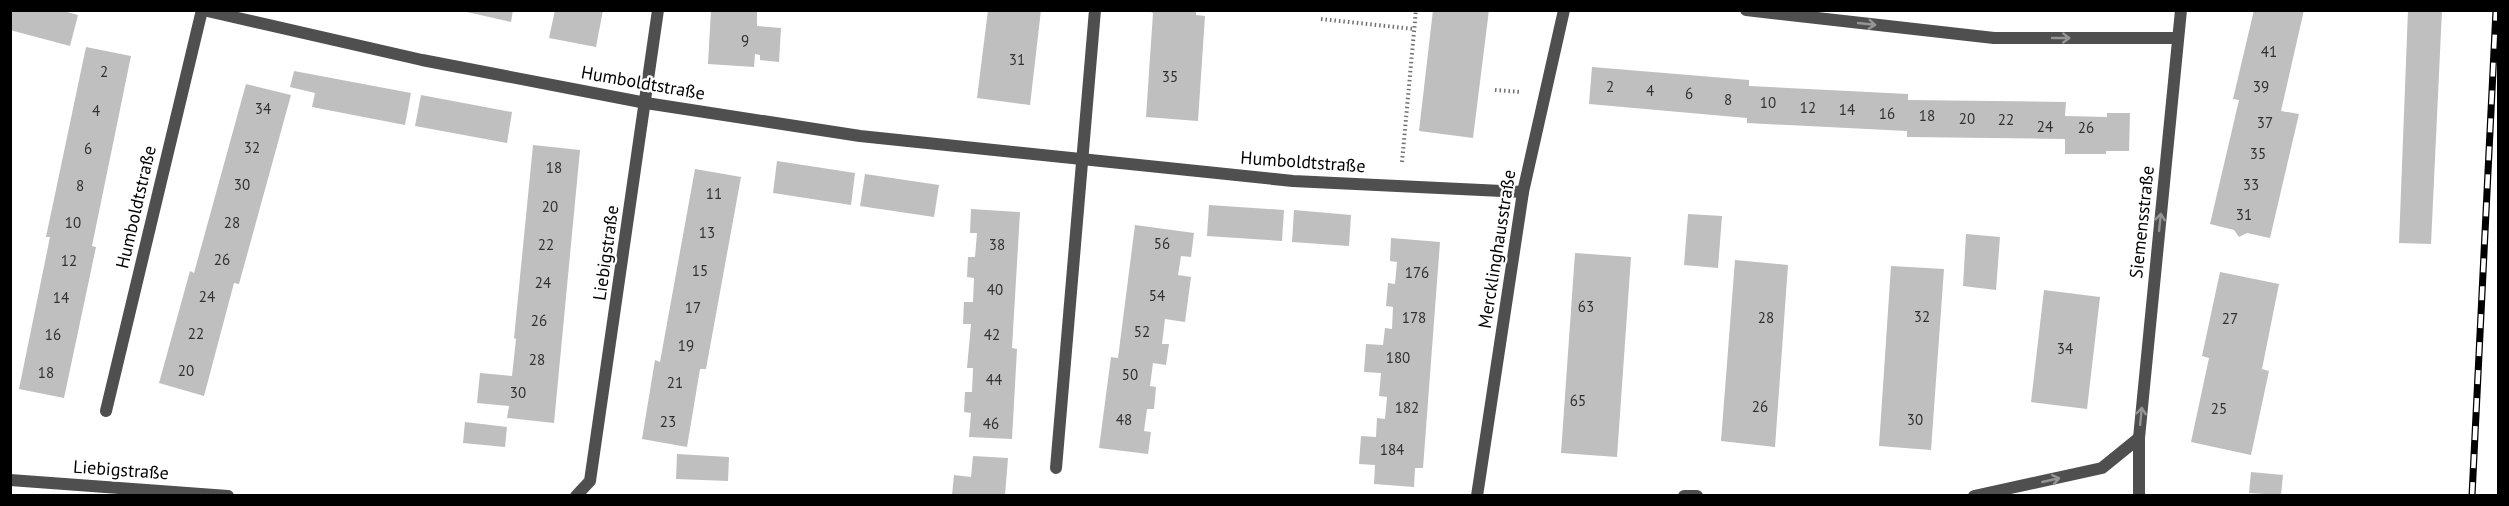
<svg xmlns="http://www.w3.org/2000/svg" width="2509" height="506" font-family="'PT Sans',sans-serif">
<rect width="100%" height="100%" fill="#fff"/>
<!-- building -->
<g fill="#bfbfbf">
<polygon points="10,10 60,10 78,15 70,46 10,30"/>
<polygon points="458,10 513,10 511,22"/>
<polygon points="555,10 603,10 596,47 549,38"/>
<polygon points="711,10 757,10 757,26 781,28 779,62 760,60 760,55 755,54 754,67 708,64"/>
<polygon points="988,10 1041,10 1030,105 977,98"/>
<polygon points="1146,10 1196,10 1196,15 1205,16 1198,121 1146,117 1153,13"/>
<polygon points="1433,10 1489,10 1473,138 1419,131"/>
<polygon points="2254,10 2304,10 2281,111 2299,114 2270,238 2247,233 2239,237 2234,230 2210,224 2239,100 2233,99"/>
<polygon points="2408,10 2442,10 2431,244 2399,243"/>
<polygon points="86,47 131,56 92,246 96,247 64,398 19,389 50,237 46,237"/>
<polygon points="1592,67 1749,80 1749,86 1908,94 1908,100 2066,102 2065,116 2107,117 2107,113 2130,113 2129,151 2106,151 2106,154 2065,154 2065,139 1907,137 1907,131 1747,123 1747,118 1589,104"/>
<polygon points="294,71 411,93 405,125 312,107 315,93 290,87"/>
<polygon points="246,84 291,95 239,284 234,283 204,396 159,383 190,271 194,273"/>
<polygon points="421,95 512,112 507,143 415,126"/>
<polygon points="533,145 580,150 554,423 507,418 509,406 477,403 480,373 512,376 516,339 514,338"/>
<polygon points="777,161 855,173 851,205 773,193"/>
<polygon points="695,169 741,177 706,369 700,369 687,447 642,439 655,360 660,362"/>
<polygon points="865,174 939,185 934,217 860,206"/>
<polygon points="1209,205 1284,210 1282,241 1207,236"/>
<polygon points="971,209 1020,212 1012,348 1017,349 1012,439 969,437 971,413 964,412 965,392 972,392 973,368 967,368 971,324 963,324 964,302 973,302 974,278 967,277 968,257 975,257 977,233 970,233"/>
<polygon points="1294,210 1351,215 1349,246 1292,242"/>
<polygon points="1688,214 1722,216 1718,268 1684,265"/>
<polygon points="1135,225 1194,233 1191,257 1181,256 1178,275 1191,277 1185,322 1165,319 1162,344 1169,344 1166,365 1153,363 1150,386 1156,387 1154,409 1147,409 1144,431 1151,432 1148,454 1099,448 1111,357 1118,358"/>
<polygon points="1966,234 2000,237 1996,290 1963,286"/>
<polygon points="1391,238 1440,242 1423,468 1415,468 1414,487 1374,484 1375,465 1359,464 1361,436 1376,437 1377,418 1385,419 1387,397 1379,396 1381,373 1364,372 1366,344 1383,345 1385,328 1392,329 1393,307 1386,306 1388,283 1395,284 1397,262 1390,261"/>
<polygon points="1575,253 1631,257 1617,457 1561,453"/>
<polygon points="1735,260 1788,265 1775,447 1721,441"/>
<polygon points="1891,266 1944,269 1931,450 1879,446"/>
<polygon points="2220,272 2279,284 2262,369 2269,371 2251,455 2191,442 2209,358 2202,356"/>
<polygon points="2044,290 2100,297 2087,409 2031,402"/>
<polygon points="465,422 507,427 505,447 463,443"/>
<polygon points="677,454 729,457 728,481 676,479"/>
<polygon points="973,456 1008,458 1005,495 952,495 954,475 971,477"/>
<polygon points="2251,472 2283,475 2281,495 2249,493"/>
</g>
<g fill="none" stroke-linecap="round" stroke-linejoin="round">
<!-- path -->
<g stroke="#717171" stroke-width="4" stroke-dasharray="1.5 3" stroke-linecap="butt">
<polyline points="1321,19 1414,29"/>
<polyline points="1495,90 1521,92"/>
<polyline points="1402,162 1416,10"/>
</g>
<!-- minor -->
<g stroke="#4f4f4f" stroke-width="12">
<polyline points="203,10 422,60 646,103 860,136 1293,181 1523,192"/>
<polyline points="1746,10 1994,38 2178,38"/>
<polyline points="106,411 202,10"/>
<polyline points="1056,468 1095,10"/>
<polyline points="10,480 228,496"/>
<polyline points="576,496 590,481 658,10"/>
<polyline points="1477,496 1523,192 1564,10"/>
<polyline points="1684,496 1697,496"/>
<polyline points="1974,496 2102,468 2139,438"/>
<polyline points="2139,496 2139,438 2181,10"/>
</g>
<defs>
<polyline id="rail" points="2472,496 2496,10"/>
</defs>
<!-- rail casing -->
<use href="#rail" stroke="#000" stroke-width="7"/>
<!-- rail -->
<use href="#rail" stroke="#fff" stroke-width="4.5" stroke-dasharray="14" stroke-linecap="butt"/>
</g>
<!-- one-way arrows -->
<defs><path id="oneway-shaft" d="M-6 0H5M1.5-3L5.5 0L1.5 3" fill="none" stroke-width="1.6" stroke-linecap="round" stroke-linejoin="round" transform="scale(1.5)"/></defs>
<g stroke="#959595">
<use href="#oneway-shaft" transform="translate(1867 24) rotate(6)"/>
<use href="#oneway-shaft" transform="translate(2061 38)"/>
<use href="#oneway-shaft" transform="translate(2160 222) rotate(-84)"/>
<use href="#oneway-shaft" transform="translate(2141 416) rotate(-84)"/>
<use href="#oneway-shaft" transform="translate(2051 480) rotate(-13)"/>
</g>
<g text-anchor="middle" stroke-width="4.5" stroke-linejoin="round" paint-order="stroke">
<!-- number labels -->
<g font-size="15" fill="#303030">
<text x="745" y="46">9</text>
<text x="2269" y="57">41</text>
<text x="1017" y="65">31</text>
<text x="104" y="77">2</text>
<text x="1170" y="82">35</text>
<text x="1610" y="92">2</text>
<text x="2261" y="92">39</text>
<text x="1650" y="96">4</text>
<text x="1689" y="99">6</text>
<text x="1728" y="105">8</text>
<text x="1768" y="108">10</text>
<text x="1808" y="113">12</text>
<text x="263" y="114">34</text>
<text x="1847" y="115">14</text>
<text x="96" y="116">4</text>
<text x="1887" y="119">16</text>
<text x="1927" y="121">18</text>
<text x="1967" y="124">20</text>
<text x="2006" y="125">22</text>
<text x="2265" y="128">37</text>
<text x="2045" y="132">24</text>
<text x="2086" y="133">26</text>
<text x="252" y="153">32</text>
<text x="88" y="154">6</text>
<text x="2258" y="159">35</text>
<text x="554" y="173">18</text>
<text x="242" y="190">30</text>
<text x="2251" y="190">33</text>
<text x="80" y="191">8</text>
<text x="714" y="199">11</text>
<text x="550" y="212">20</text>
<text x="2244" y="220">31</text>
<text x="73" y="228">10</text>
<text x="232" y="228">28</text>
<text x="707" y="238">13</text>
<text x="1162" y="249">56</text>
<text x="546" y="250">22</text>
<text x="997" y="250">38</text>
<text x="222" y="265">26</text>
<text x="69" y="266">12</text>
<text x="700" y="276">15</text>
<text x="1417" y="278">176</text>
<text x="543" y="288">24</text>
<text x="995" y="295">40</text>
<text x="1157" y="301">54</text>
<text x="207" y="302">24</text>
<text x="61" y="303">14</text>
<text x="1586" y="312">63</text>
<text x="693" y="313">17</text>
<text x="1922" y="322">32</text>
<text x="1414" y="323">178</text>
<text x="1766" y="323">28</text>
<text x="2230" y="324">27</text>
<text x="539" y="326">26</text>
<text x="1142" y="337">52</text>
<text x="196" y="339">22</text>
<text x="53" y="340">16</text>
<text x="992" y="340">42</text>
<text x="686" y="351">19</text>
<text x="2065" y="354">34</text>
<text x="1398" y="363">180</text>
<text x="537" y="365">28</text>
<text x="186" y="376">20</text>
<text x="46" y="378">18</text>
<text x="1130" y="380">50</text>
<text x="994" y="385">44</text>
<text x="675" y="388">21</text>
<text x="518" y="398">30</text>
<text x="1578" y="406">65</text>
<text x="1760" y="412">26</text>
<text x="1407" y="413">182</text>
<text x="2219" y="414">25</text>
<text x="1124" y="425">48</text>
<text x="1915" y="425">30</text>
<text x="668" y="427">23</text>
<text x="991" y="429">46</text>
<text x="1392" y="455">184</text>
</g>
<!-- street labels -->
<g font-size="18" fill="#000" stroke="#fff">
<text transform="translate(643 83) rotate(10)" y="6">Humboldtstraße</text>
<text transform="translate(1303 162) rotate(4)" y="6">Humboldtstraße</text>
<text transform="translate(136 207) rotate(-77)" y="6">Humboldtstraße</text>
<text transform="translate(2142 222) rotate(-84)" y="6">Siemensstraße</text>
<text transform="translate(1497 249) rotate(-81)" y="6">Mercklinghausstraße</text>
<text transform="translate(606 253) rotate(-82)" y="6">Liebigstraße</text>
<text transform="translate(121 470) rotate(4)" y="6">Liebigstraße</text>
</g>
</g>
<!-- border -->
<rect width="2509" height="506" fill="none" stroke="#000000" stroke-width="24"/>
</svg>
